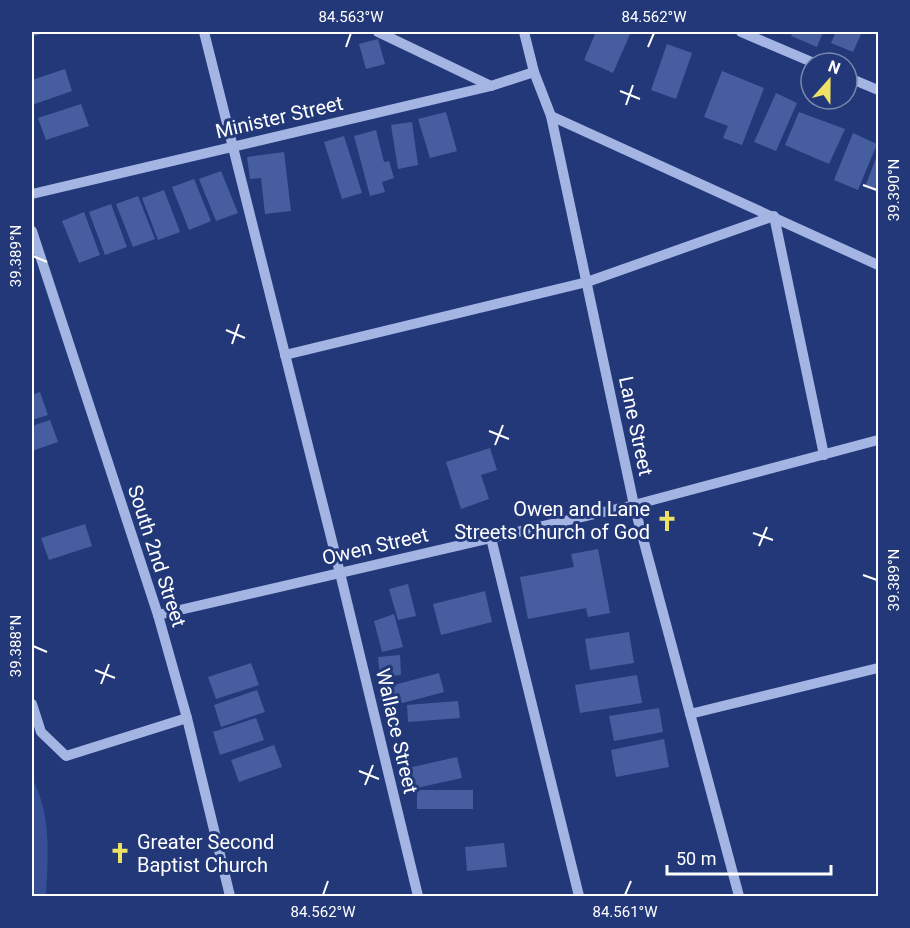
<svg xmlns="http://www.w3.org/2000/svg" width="910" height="928" font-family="Roboto,sans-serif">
<rect width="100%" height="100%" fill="#223878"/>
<!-- green -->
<path fill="#364f96" d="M32,778C52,816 48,855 46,896H32Z"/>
<!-- building -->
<g fill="#465ea0">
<polygon points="32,32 46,32 32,37"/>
<polygon points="596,32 631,32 613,73 584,60"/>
<polygon points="793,32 823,32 817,47 791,36"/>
<polygon points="836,32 862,32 853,52 831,43"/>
<polygon points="378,39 385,64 366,69 359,44"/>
<polygon points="667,44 692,53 676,99 651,90"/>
<polygon points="65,69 72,91 32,105 32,80"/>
<polygon points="722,71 764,88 742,145 723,138 728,126 704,117"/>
<polygon points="776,93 797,103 776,151 754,142"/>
<polygon points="81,104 89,126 46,140 38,118"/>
<polygon points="446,112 457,151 430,158 418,119"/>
<polygon points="799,112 845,129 829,164 785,145"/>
<polygon points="412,122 418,165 398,169 391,125"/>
<polygon points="376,130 384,162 389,161 394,178 382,182 385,192 370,196 354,136"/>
<polygon points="853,133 877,144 858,190 834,180"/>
<polygon points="344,136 362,193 342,199 324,142"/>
<polygon points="284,152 291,211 265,214 261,178 250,179 247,157"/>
<polygon points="878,153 878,192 865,187"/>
<polygon points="221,171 238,213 216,221 199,179"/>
<polygon points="194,179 211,221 189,230 172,187"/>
<polygon points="164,190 180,232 158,240 142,198"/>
<polygon points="138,196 155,239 133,247 116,204"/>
<polygon points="111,204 127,247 105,255 89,212"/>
<polygon points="84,212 100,255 79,263 62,221"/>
<polygon points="40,392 48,415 32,420 32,395"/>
<polygon points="50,420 58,442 32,451 32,426"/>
<polygon points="490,448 497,470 481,475 489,499 461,509 446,462"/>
<polygon points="85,524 92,546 49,560 41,538"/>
<polygon points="598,549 610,613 588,617 586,608 528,619 520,577 574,567 571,554"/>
<polygon points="408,584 416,616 398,620 389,589"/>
<polygon points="485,591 492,622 441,635 433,604"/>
<polygon points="394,614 403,647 382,652 374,621"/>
<polygon points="629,632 634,663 590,670 585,639"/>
<polygon points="400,655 401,675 380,677 378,657"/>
<polygon points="251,663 259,685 216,699 208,677"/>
<polygon points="439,673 444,692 395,705 390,686"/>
<polygon points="637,675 642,703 580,713 575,685"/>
<polygon points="257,690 265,712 221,727 214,705"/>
<polygon points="458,701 460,718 408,722 407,705"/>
<polygon points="659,708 663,732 614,741 609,716"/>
<polygon points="256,718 264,740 220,755 213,732"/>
<polygon points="664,739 669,767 616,777 611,750"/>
<polygon points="274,745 282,767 239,782 231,760"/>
<polygon points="457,757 462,778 412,789 408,768"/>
<rect x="417" y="790" width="56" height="19"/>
<polygon points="504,843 507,867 467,871 465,847"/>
</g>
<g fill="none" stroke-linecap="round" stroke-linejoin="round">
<!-- minor -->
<g stroke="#a4b5e4" stroke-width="10">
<polyline points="204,32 340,573 418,896"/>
<polyline points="378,32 491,86"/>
<polyline points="524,32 534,72 551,116 634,505 739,896"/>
<polyline points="741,32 814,63"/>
<polyline points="847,77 878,90"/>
<polyline points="551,116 878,265"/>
<polyline points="32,194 491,86 534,72"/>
<polyline points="32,231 158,615 187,718 230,896"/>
<polyline points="285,355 587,282 774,216 824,455"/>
<polyline points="491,538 579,896"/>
<polyline points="158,615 634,505 878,440"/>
<polyline points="32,704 41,732 66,756 187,718"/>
<polyline points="690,714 878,668"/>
</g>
</g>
<!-- ticks -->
<path fill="none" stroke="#fff" stroke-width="2" d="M346,47L351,33M648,47L654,33M620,91L640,99M626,105L633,85M863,185L877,190M33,256L47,262M226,330L245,338M232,344L239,324M489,431L509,439M495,445L503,425M753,533L773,540M759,546L767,527M863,575L877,580M33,646L47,652M95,670L115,678M101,684L109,664M359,771L379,779M365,785L373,765M323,895L328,881M625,895L631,881"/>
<!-- icons -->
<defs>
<symbol id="church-bare" viewBox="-9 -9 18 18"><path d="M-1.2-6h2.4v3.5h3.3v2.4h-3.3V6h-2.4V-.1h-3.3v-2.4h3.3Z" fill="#efe166" stroke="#223878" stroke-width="2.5" paint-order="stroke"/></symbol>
</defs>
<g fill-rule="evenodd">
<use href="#church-bare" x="652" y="506" width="30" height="30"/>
<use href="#church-bare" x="105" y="838" width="30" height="30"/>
</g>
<g text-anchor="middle" stroke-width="6" stroke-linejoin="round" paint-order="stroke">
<!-- street labels -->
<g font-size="20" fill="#fff" stroke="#223878">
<text transform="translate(279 117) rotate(-13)" y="7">Minister Street</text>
<text transform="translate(636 426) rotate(78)" y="7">Lane Street</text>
<text transform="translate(375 546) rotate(-13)" y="7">Owen Street</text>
<text transform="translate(157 556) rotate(72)" y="7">South 2nd Street</text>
<text transform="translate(397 731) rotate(77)" y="7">Wallace Street</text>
</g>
<!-- poi labels -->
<g font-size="20" fill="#fff" stroke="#223878" text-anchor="end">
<text x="650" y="516">Owen and Lane<tspan x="650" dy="23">Streets Church of God</tspan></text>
<text x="137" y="849" text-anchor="start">Greater Second<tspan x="137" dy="23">Baptist Church</tspan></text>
</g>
</g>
<!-- border -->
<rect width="910" height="928" fill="none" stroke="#223878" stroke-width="66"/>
<!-- north arrow -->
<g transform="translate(829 81) rotate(21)"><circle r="28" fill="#223878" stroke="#7a88ae" stroke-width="1.5"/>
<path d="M0-4.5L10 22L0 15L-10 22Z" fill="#efe166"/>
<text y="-9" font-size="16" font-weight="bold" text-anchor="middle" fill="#ffffff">N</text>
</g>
<!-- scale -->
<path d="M667 865v9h164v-9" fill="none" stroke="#ffffff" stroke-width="3"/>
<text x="676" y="865" font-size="18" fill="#ffffff" stroke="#223878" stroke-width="4.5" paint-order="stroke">50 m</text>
<rect x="33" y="33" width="844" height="862" fill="none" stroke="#fff" stroke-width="2"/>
<g font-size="15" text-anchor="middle" fill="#fff">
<text x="351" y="22">84.563°W</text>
<text x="654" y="22">84.562°W</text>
<text transform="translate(894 190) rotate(-90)" y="5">39.390°N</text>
<text transform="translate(16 256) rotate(-90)" y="5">39.389°N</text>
<text transform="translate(894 580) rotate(-90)" y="5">39.389°N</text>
<text transform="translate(16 646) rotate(-90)" y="5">39.388°N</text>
<text x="323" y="917">84.562°W</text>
<text x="625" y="917">84.561°W</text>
</g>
</svg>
